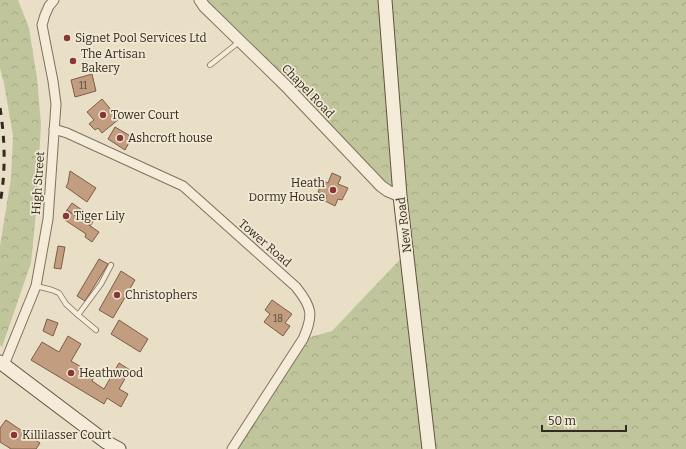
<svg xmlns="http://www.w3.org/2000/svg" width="686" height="449" font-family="Bitter,serif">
<defs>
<pattern id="forest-crowns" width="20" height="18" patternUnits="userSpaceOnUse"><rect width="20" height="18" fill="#c0c59b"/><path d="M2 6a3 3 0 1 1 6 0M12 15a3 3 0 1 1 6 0" fill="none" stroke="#a5a985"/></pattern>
</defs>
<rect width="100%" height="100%" fill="#e8dfc6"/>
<!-- forest -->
<g fill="url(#forest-crowns)">
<polygon points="0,0 18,0 29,28 37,78 41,124 36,213 31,263 2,347 0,345 0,246 11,178 13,136 4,83 0,68"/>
<polygon points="200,0 686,0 686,449 232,449 303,339 332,331 407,252 394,194"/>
</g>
<!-- building -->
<g fill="#c29d80" stroke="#7d5d47">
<polygon points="92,74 96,91 75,97 71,80"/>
<polygon points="102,99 119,119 102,133 98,128 95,130 89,124 94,120 87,112"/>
<polygon points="115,127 132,137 125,150 108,139"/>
<polygon points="70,171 96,188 87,202 66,187 68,183"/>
<polygon points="332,173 341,177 338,184 348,188 342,200 338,199 335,206 325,201 327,196 318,192 323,181 328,183"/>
<polygon points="72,203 95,219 90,226 67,210"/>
<polygon points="67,210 99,232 92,242 85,237 86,234 62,218"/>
<polygon points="58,246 65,247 61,269 54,268"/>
<polygon points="99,259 108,264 85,301 77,296"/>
<polygon points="121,271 135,280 113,318 99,310"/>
<polygon points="272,300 292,314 285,323 290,326 283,336 264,322 270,314 265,310"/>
<polygon points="47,319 58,323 53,336 43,331"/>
<polygon points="119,320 148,339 140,352 111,334"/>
<polygon points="68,336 81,344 71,361 95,375 92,381 104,389 119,363 130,370 119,389 128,394 121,407 107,398 104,404 31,360 42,342 59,352"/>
<polygon points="6,420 40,443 36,449 11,449 0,442 0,428"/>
</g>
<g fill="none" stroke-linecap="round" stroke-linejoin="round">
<defs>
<g id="service">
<polyline points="210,65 239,42"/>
<polyline points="36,286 52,290 59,293 66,304 78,315 96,330"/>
<polyline points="78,315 101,284 111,265"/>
</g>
<g id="minor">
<path d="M54,129L67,133L183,186L296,287C312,307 314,315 303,339L232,449"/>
<polyline points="4,365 36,286 48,219 56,104 53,81 42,25 45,15 49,6 54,0"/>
</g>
<polyline id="tertiary" points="200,0 204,6 285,85 381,186 388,191 400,196"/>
<g id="secondary">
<polyline points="385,0 400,196 429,449"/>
<polyline points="0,362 106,442 119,449"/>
</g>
</defs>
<!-- service casing -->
<use href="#service" stroke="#81715e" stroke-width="6"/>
<!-- minor casing -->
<use href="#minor" stroke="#81715e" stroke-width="11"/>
<!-- tertiary casing -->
<use href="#tertiary" stroke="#81715e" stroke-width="13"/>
<!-- secondary casing -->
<use href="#secondary" stroke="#635341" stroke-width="15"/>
<!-- service -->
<use href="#service" stroke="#f4ecd8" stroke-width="4.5"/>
<!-- minor -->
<use href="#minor" stroke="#f4ecd8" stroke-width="9"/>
<!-- tertiary -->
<use href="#tertiary" stroke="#f4ecd8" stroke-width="11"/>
<!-- secondary -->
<use href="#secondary" stroke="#f4ecd8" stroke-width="13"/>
<!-- rail -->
<path stroke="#332a20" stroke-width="3" stroke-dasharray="7 7" stroke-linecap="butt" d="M0,108C5,139 6,172 0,203"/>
</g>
<!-- markers -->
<g fill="#893635" stroke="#f1e9d4" stroke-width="1.5">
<circle cx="67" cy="38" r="4"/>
<circle cx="73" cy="61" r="4"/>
<circle cx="103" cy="115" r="4"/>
<circle cx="120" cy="138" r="4"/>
<circle cx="333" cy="190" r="4"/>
<circle cx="66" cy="216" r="4"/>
<circle cx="117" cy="295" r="4"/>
<circle cx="71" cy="373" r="4"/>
<circle cx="14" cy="435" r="4"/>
</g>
<g text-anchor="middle" stroke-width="3.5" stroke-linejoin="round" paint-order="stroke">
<!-- number labels -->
<g font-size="10" fill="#574738">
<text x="83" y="89">11</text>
<text x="278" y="322">18</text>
</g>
<!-- poi labels -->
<g font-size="12" fill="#332a20" stroke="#f1e9d4" text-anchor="start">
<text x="75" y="42">Signet Pool Services Ltd</text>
<text x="81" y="58">The Artisan<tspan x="81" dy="14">Bakery</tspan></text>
<text x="111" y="119">Tower Court</text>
<text x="128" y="142">Ashcroft house</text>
<text x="325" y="187" text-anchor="end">Heath<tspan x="325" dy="14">Dormy House</tspan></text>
<text x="74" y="220">Tiger Lily</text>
<text x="125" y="299">Christophers</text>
<text x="79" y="377">Heathwood</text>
<text x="22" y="439">Killilasser Court</text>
</g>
<!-- street labels -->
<g font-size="12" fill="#332a20" stroke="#f1e9d4">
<text transform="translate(308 91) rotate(46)" y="4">Chapel Road</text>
<text transform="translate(38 183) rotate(-86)" y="4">High Street</text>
<text transform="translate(404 225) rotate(-97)" y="4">New Road</text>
<text transform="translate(265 243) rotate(41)" y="4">Tower Road</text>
</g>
</g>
<!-- scale -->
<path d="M542 425v6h84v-6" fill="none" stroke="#332a20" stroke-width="2"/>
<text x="548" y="425" font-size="12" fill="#332a20" stroke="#f1e9d4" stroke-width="3" paint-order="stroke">50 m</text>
</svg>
